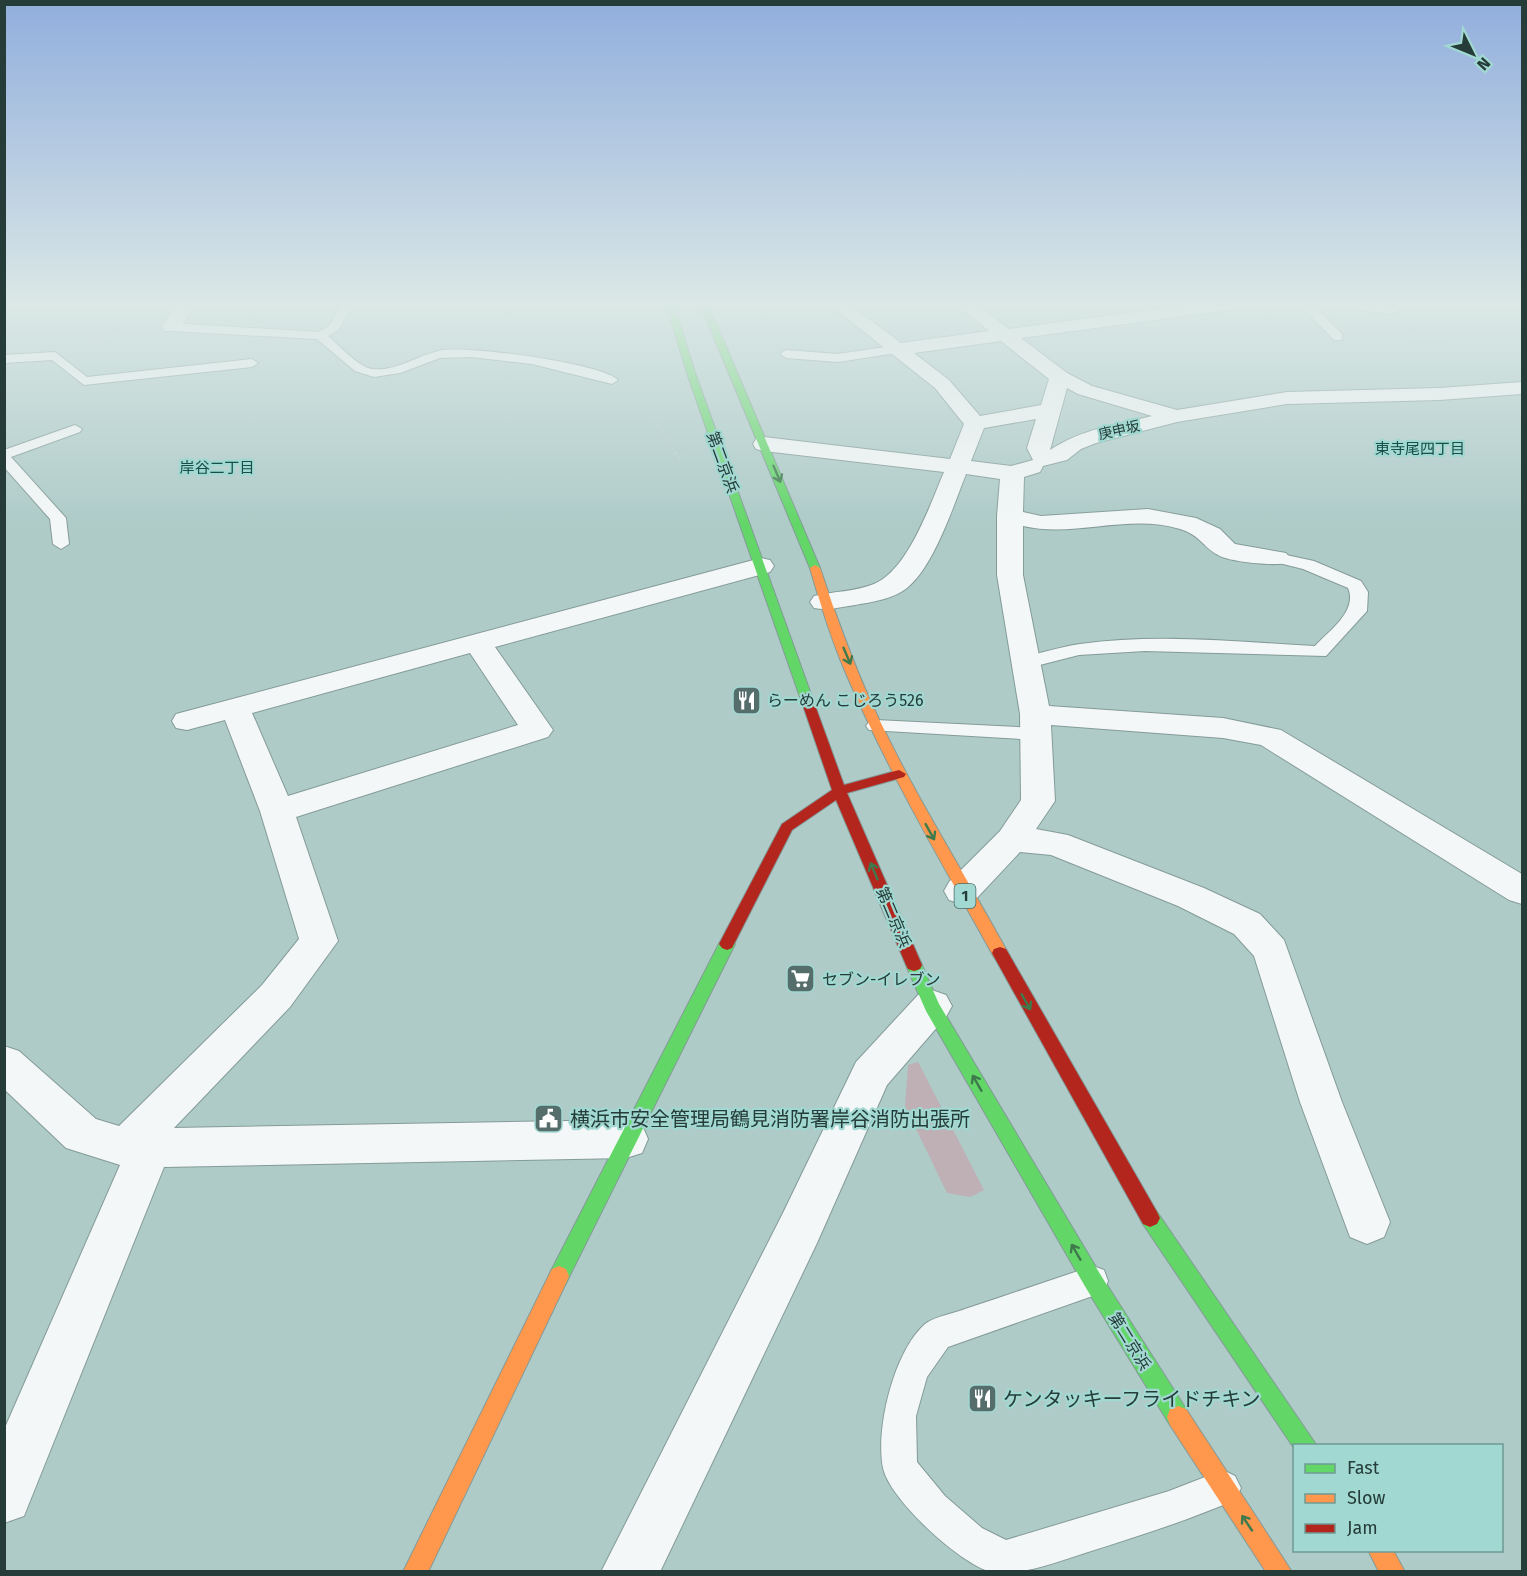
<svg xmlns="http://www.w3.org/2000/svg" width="1527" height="1576" font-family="'Fira Sans','Noto Sans JP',sans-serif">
<rect width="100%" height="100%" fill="#aecbc8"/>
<!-- green -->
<polygon fill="#beb0b4" points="918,1062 984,1190 970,1197 947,1193 905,1106 908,1065"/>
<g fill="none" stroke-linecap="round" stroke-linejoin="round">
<defs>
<g id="lane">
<path d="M342,304H354L338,330L328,336C340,346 357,366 372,369C397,372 419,354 443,350C470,346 601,363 618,380L612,384L532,364L471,357L440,358L400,373L374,377L355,371L317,339L171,331L165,327L171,323L318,332L329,326Z"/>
<polygon points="1299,304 1312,304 1342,334 1342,340 1334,340"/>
<path d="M1327,304C1344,304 1386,301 1399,311L1393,314L1333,307Z"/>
<polygon points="899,345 905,349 903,352 838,362 786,358 780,354 786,350 838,354"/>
<polygon points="55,352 87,377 252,359 258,363 252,367 84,385 52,360 4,363 4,355"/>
<polygon points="75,425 82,429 80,432 11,457 66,518 69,544 61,549 53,544 50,519 4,467 4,450"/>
<path d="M1277,553L1314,561L1361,581L1368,592L1367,611L1326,656L1145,651L1079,655L1024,669L1015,663L1017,659C1038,654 1059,647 1080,644C1158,633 1238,642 1315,646C1329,631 1358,611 1348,588L1303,569L1271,561L1269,558L1271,555Z"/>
<polygon points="876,720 1037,728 1044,730 1047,734 1044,738 1037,740 869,730 866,726 869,722"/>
<path d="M1093,1266L1104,1270L1108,1281L1104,1292L948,1347L927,1377L916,1416L917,1462L945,1496L982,1528L1006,1540L1169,1491L1223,1470L1235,1476L1241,1488L1235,1500C1186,1521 1136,1537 1085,1553C1056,1562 1023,1576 992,1572C962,1566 889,1499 883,1468C875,1429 894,1351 925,1324C935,1316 956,1313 968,1308C1010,1294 1051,1280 1093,1266Z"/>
</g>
<g id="street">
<polygon points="177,304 195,304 178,331 164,331 162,327"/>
<path d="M829,304H849L901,343L989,331L956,304H976L1009,329L1195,304H1245L1236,309L1021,338L1067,373L1092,386L1177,410L1287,392L1439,388L1522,382V394L1439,400L1287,404L1177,422L1096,443L1081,449L1067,460L1043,466L1040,472L1024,477L1023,512L1041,516L1148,509L1196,518L1220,529L1235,544L1286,553L1290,558L1286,563C1274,566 1229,562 1218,555C1203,547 1200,535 1180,529C1129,513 1075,538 1023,526V575L1049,706L1223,718L1281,730L1522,874V904L1509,900L1261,745L1223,738L1051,725L1055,801L1036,829L1068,835L1204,888L1260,914L1284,940L1342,1102L1390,1222L1384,1237L1367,1244L1350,1237L1300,1102L1254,956L1234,934L1178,906L1051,855L1020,852L975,900L962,904L949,900L944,891L949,882L1000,831L1021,800L1020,714L997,575V516L1000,479L966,474C953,507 934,566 907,588C893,599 872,602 855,605C841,607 828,611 814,608L810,602L814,596C834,591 855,592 874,584C908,570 930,505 944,472L764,451L756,449L753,444L756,439L764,437L950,459L964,424L935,388ZM1001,341L1049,379L1041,405L980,416L949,380L914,353ZM1067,388L1078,394L1152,416C1115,425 1082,429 1050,450ZM1036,419L1027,448L1033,460L1011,466L971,461L984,428Z"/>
<path d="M761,558L770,560L774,566L770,572L495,647L553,730L548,737L296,817L338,941L290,1007L174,1128L626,1120L642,1125L648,1139L642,1153L626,1158L164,1167L24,1516L4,1523V1430L120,1165L66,1148L4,1089V1046L19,1051L96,1119L119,1126L262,985L299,939L260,811L225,720L187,730L176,728L172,721L176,714ZM470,653L518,725L288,796L252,713Z"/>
<polygon points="932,990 946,995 952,1006 946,1017 887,1085 817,1243 660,1572 601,1572 783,1213 856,1062 918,995"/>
</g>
<g id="fast">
<polygon points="666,304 674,304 695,373 812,697 810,700 806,701 800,697 687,373"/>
<polygon points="700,304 708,304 820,568 819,570 815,571 810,568"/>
<polygon points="727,938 732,940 735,944 566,1283 559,1286 552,1283 549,1276 552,1269 719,944 722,940"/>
<polygon points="914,959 920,961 939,1004 1100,1274 1186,1409 1189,1417 1186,1425 1178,1428 1170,1425 1086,1288 926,1011 906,965 908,961"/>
<polygon points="1150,1209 1157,1212 1317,1446 1294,1446 1294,1448 1143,1224 1140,1218 1143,1212"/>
</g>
<g id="slow">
<path d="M815,565L820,568C837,619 855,669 878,717C916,798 965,874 1008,953L1006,957L1000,959L994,957C942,863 887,770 845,671C831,638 820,603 810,568Z"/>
<polygon points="559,1266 566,1269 569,1276 566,1283 428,1572 403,1572 552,1269"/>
<polygon points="1178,1406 1186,1409 1292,1572 1266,1572 1170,1425 1167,1417 1170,1409"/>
<polygon points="1368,1550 1393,1550 1405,1572 1379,1572"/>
</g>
<g id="jam">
<polygon points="806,693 812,697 844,785 899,770 906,774 904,777 847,793 922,965 920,969 914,971 908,969 906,965 836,800 792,830 732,948 727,950 722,948 719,944 782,824 832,790 800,697"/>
<polygon points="1000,947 1006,949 1157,1212 1160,1218 1157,1224 1150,1227 1143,1224 992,953 994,949"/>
</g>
</defs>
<!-- lane casing -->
<use href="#lane" stroke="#849b98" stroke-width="2"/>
<!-- street casing -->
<use href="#street" stroke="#849b98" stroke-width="2"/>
<!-- fast casing -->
<use href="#fast" stroke="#849b98" stroke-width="2"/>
<!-- slow casing -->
<use href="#slow" stroke="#849b98" stroke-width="2"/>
<!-- jam casing -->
<use href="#jam" stroke="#849b98" stroke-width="2"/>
<!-- path-far1 -->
<g stroke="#c6cece" stroke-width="2" stroke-dasharray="1 3" stroke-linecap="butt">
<polyline points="1406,335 1447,338"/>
<polyline points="86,344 128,331 143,330"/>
<polyline points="632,399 656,422 676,455"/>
</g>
<!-- path -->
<polyline stroke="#c6cece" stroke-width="3" stroke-dasharray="1.5 4" stroke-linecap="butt" points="675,453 682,458"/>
<!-- lane -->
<use href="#lane" fill="#f3f7f7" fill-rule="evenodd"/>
<!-- street -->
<use href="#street" fill="#f3f7f7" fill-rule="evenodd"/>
<!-- fast -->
<use href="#fast" fill="#63d668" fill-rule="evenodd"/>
<!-- slow -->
<use href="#slow" fill="#ff974d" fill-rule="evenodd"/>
<!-- jam -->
<use href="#jam" fill="#b3261e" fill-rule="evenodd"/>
</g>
<!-- one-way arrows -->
<defs><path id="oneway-shaft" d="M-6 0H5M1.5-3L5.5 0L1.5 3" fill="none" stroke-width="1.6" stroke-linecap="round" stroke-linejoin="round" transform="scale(1.5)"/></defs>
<g stroke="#3e7a4c">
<use href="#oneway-shaft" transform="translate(777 474) rotate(67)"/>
<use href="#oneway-shaft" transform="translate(847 656) rotate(67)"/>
<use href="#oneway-shaft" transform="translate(930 832) rotate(61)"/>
<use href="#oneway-shaft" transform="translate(874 871) rotate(-113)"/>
<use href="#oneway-shaft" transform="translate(1026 1002) rotate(60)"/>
<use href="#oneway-shaft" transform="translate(977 1083) rotate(-120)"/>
<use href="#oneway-shaft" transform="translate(1076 1252) rotate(-120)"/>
<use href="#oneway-shaft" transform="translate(1247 1523) rotate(-124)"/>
</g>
<!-- sky -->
<linearGradient id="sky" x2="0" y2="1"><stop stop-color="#91aedd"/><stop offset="0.58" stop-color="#dbe8e6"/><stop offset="1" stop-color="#dbe8e6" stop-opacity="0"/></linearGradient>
<rect width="1527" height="525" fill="url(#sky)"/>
<!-- icons -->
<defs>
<symbol id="restaurant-square" viewBox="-11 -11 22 22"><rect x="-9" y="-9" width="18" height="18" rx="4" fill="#556e6b" stroke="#a1d8d1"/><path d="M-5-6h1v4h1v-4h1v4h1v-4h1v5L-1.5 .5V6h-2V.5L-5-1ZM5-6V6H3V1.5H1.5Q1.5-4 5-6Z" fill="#fff"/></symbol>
<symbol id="supermarket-square" viewBox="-11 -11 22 22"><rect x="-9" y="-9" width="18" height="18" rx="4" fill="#556e6b" stroke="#a1d8d1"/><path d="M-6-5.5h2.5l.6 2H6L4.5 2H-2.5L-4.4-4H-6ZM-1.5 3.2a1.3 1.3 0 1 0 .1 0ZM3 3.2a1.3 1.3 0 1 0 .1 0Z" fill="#fff"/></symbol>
<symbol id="civic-square" viewBox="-11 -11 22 22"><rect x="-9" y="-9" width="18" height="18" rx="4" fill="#556e6b" stroke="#a1d8d1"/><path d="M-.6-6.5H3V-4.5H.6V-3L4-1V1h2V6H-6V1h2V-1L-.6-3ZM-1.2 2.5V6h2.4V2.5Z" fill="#fff"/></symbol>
</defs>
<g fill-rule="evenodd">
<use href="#restaurant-square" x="730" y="684" width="33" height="33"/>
<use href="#supermarket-square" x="784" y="962" width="33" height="33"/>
<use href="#civic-square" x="532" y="1102" width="33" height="33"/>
<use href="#restaurant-square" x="966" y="1382" width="33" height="33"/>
</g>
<g text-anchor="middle" stroke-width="4.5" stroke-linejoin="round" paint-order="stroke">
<!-- far-street labels -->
<g font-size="14" fill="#253c39" stroke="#a1d8d1">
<text transform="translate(1119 430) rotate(-13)" y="5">庚申坂</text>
</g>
<!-- far-neighbourhood labels -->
<g font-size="15" fill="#164e48" stroke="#a1d8d1">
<text x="1420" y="454">東寺尾四丁目</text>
<text x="217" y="473">岸谷二丁目</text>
</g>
<!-- shield labels -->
<rect fill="#a1d8d1" stroke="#4a6b67" stroke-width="1.5" x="954.5" y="884" width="21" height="24" rx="4.5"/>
<g font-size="15" font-weight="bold" fill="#253c39">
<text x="965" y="901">1</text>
</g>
<!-- street labels -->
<g font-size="16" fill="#253c39" stroke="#a1d8d1">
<text transform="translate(723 462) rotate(70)" y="6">第二京浜</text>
<text transform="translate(894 917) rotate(67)" y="6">第二京浜</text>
<text transform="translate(1130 1341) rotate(58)" y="6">第二京浜</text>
</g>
<!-- poi labels -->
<g font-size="16" fill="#253c39" stroke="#a1d8d1" text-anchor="start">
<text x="767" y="706">らーめん こじろう526</text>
<text x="822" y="985">セブン-イレブン</text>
</g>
<!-- near-poi labels -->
<g font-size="20" fill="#253c39" stroke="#a1d8d1" text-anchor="start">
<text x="570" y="1126">横浜市安全管理局鶴見消防署岸谷消防出張所</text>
<text x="1003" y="1406">ケンタッキーフライドチキン</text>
</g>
</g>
<!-- border -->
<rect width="1527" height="1576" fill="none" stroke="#253c39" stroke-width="12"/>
<!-- legend -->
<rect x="1293" y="1444" width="210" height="108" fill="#a1d8d1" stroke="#6f9a94" stroke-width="1.5"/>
<rect x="1305" y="1464" width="30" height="9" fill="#63d668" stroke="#6f9a94" stroke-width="1.5"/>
<text x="1347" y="1474" font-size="18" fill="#253c39">Fast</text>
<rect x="1305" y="1494" width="30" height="9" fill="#ff974d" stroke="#6f9a94" stroke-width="1.5"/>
<text x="1347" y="1504" font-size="18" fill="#253c39">Slow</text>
<rect x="1305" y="1524" width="30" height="9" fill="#b3261e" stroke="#6f9a94" stroke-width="1.5"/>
<text x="1347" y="1534" font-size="18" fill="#253c39">Jam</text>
<!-- north arrow -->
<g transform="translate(1473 54) rotate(133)" stroke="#a1d8d1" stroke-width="4.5" paint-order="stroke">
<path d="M0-4.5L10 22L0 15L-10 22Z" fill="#253c39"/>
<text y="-9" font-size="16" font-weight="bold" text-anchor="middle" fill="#253c39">N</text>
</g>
</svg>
